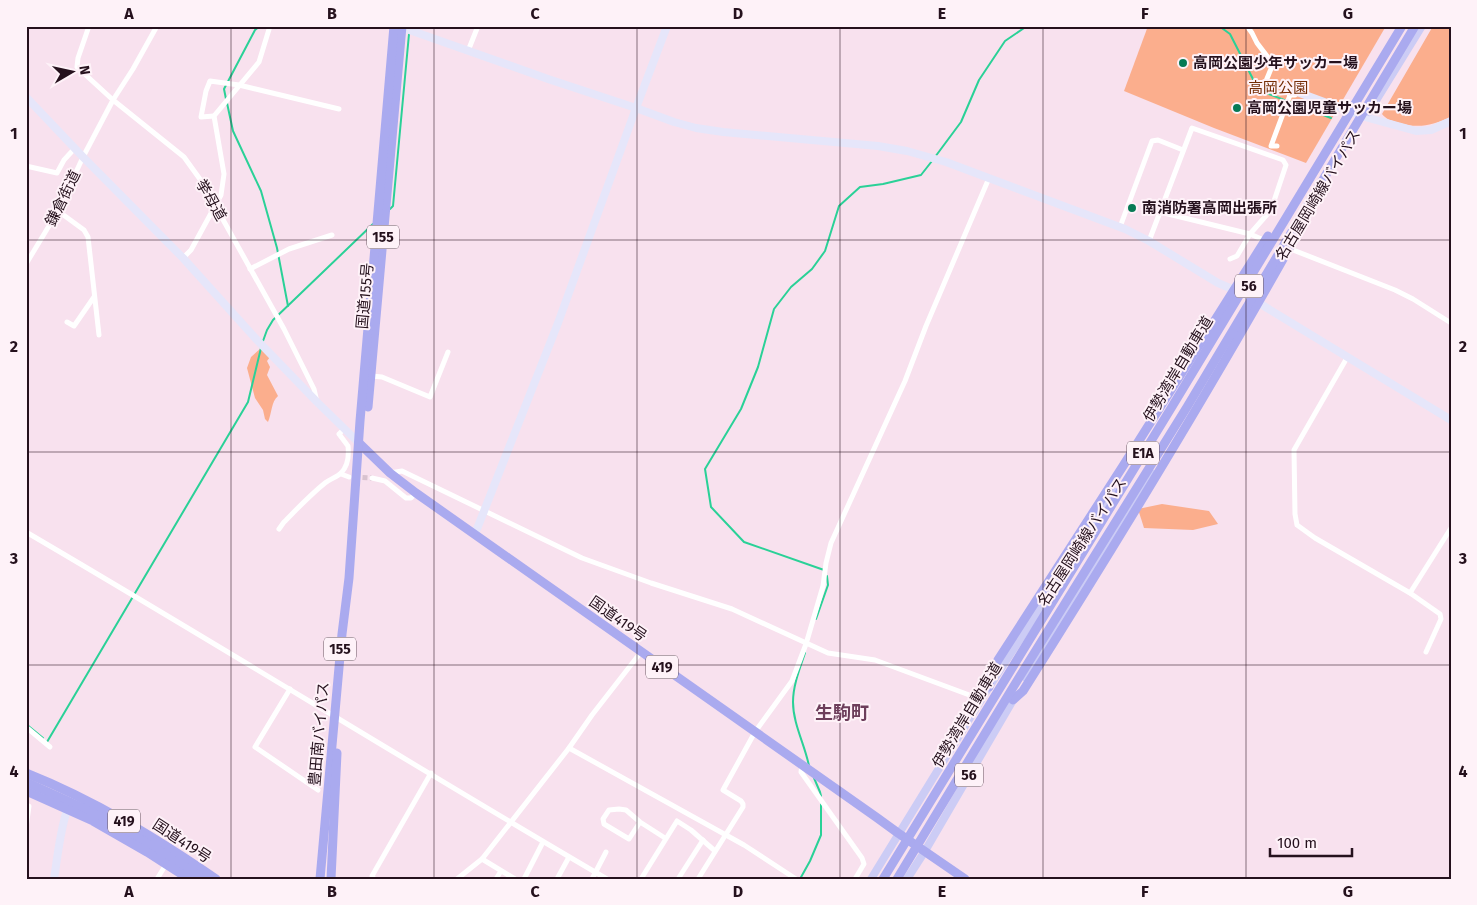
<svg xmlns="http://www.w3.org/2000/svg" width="1477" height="905" font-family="'Fira Sans','Noto Sans JP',sans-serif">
<rect width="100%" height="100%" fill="#f8e1ee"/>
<!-- green -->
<g fill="#fbae8d">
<polygon points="1148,26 1386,26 1306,163 1214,128 1124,91"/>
<path d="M1433,26H1451V117C1430,126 1418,129 1396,122C1390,120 1386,119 1382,114Z"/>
<path d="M261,348L270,357L267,361L270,367L267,375L278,396C271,402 272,413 268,422L265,419L263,410L255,398L247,368L251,357Z"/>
<polygon points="1162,504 1209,511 1218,524 1193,530 1144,528 1138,509"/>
</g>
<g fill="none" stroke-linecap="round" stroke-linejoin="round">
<!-- stream -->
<g stroke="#2ad197" stroke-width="2">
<polyline points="1219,26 1230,34 1257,87 1261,91 1331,118"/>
<polyline points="226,99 224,89 255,30 260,26"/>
<polyline points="227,103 233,131 261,191 277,248 288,306"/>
<polyline points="935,157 961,122 979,80 1005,41 1027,26"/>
<polyline points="390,209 393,206 409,34"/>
<polyline points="263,341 267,330 273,320 373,224"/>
<polyline points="824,570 744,542 711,507 705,469 741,409 758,367 774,309 791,287 812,269 825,251 839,206 860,187 883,184 921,175 932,161"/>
<polyline points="816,619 828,585 827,576"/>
<path d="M805,653C800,668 793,685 793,702C793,724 805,745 809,766"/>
<polyline points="26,724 43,738"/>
<polyline points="47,742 248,402 261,348"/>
<polyline points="814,778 820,792 821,796"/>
<polyline points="800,879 810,861 821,835 821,804"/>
</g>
<!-- street-tunnel -->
<polyline stroke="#d8c2cf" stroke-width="5" stroke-dasharray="5 2.5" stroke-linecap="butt" points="355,477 372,478"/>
<!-- street -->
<g stroke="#fff" stroke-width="5">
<polyline points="89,26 78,58 77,67 113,100 184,157 202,182 284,329 314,389 317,402"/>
<polyline points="1247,26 1252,33 1257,43 1273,64 1266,81 1287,88 1289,86 1293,85 1297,88 1297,92 1295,95 1290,95 1288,93 1287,88"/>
<polyline points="468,51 478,26"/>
<polyline points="214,116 201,117 206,91 210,81 239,85 339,109"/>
<polyline points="1277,146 1271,146 1290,95"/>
<polyline points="26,166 57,173 64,160 75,148"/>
<polyline points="58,211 84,230 88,237 99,335"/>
<polyline points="1160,212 1250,234 1266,241"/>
<polyline points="1120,227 1152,141 1158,140 1183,150"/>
<polyline points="1149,241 1192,128 1283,160 1286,165 1271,210 1250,234 1237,256 1230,259"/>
<polyline points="1288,248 1395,290 1413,299 1451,323"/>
<polyline points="183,258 191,250 221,195 224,174 214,116 259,62 270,26"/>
<polyline points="26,264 58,211 83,157 113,100 133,69 157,26"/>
<polyline points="250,269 289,249 332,235"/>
<polyline points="67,322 74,326 94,297"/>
<polyline points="1348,356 1294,450 1295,514 1297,525 1315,538 1410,593 1440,614 1441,619 1426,652"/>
<polyline points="371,376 382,377 430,397 448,352"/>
<polyline points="390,473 402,471 582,558 651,583 732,609 828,653 875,660 972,696"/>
<polyline points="341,474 349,477"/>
<polyline points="372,478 385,481 406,498 411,498 416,493"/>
<path d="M279,529L284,522C297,509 310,495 325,483C330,479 337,477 341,473C348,466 349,455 348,446L339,434L344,429"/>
<path d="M26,532C221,646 412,765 607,879"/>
<polyline points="1410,593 1451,528"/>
<polyline points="290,689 255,747 318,790"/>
<polyline points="26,727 50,747"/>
<polyline points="569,748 744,845 796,879"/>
<polyline points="802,765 801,772 862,858 864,864 855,879"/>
<polyline points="26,805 29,806 26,828"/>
<polyline points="640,822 629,839 604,824 603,819 609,810 619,809 626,810 640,822 665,838"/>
<polyline points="482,859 515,879"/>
<polyline points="157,879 165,866"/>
<polyline points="374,879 372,876 431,773"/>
<polyline points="457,879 482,859 569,748 592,715 641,652"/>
<polyline points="496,879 501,871"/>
<polyline points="524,879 543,842"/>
<polyline points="557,879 569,857"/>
<polyline points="592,879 606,852"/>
<polyline points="641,879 677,821 691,830 715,851"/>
<polyline points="678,879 703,840"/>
<polyline points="698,879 743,807 743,804 741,801 723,790 755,732 792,681 806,644 823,586 826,563 831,543 905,381 926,326 989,178"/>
</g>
<!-- secondary -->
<g stroke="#e6e6fa" stroke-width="8">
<polyline points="398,26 548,79 636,108 674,122 696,128 723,132 878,146 907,151 946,162 1125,229 1149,241 1218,283 1244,294 1451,420"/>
<polyline points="1297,92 1365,117 1416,131 1431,130 1451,121"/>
<polyline points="26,97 83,157 183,258 257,340 317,402 359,443"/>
<polyline points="475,534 558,323 636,108 667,26"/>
<path d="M54,879C57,861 61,821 69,806"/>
</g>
<!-- primary -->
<g stroke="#ccccf5" stroke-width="8">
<polyline points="1369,112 1422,26"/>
<polyline points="1026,678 1151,473"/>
<polyline points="871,879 989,687 1115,492"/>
<polyline points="907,879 925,851 1016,695"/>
</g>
<!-- highway -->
<g stroke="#aaaaef" stroke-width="9">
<polyline points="368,407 402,26"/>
<polyline points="359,443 390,473 416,493 876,817 898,833 965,879"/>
<polyline points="989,687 990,676 998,660 1123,466 1268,236"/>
<path d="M1013,700L1023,691C1121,536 1217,379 1306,218"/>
<path d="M26,773C94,800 156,838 216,879"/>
<polyline points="26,782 92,812 150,845 204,879"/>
<polyline points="26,791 93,821 147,852 189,879"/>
<polyline points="320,879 342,634 349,578 360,421 394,26"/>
<polyline points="331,879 337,753"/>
<polyline points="883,879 1173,405 1402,26"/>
<polyline points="897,879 1012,689 1187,407 1415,26"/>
</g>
</g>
<!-- grid -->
<path fill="none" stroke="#25111d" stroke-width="1" stroke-opacity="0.55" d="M231,26V879M434,26V879M637,26V879M840,26V879M1043,26V879M1246,26V879M26,240H1451M26,452H1451M26,665H1451"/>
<!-- markers -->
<g fill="#077a55" stroke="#fef2f8" stroke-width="2">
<circle cx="1183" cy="63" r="5"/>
<circle cx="1237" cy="108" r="5"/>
<circle cx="1132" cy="208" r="5"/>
</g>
<g text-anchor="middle" stroke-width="4" stroke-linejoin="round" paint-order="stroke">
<!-- shield labels -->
<g fill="#fef2f8" stroke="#66545f" stroke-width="1">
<rect x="367" y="225.5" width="32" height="23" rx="4"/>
<rect x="1235" y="274.5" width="28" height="23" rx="4"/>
<rect x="1127" y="441.5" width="32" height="23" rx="4"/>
<rect x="324" y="637.5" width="32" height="23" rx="4"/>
<rect x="646" y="655.5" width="32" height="23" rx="4"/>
<rect x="955" y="763.5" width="28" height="23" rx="4"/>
<rect x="108" y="809.5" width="32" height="23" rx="4"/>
</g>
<g font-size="14" font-weight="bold" fill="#25111d">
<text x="383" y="242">155</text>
<text x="1249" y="291">56</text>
<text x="1143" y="458">E1A</text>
<text x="340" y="654">155</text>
<text x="662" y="672">419</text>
<text x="969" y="780">56</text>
<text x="124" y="826">419</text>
</g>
<!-- poi labels -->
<g font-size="15" font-weight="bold" fill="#25111d" stroke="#fef2f8" text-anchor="start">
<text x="1193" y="68">高岡公園少年サッカー場</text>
<text x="1247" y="113">高岡公園児童サッカー場</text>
<text x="1142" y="213">南消防署高岡出張所</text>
</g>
<!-- park labels -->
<g font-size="15" fill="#742d05" stroke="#fef2f8">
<text x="1278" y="93">高岡公園</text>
</g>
<!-- street labels -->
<g font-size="15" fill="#25111d" stroke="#fef2f8">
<text transform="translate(1318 195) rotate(-59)" y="5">名古屋岡崎線バイパス</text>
<text transform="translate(63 198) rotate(-64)" y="5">鎌倉街道</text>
<text transform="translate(211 200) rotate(60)" y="5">挙母道</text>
<text transform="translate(365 296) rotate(-85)" y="5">国道155号</text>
<text transform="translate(1178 369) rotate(-59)" y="5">伊勢湾岸自動車道</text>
<text transform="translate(1082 542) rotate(-57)" y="5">名古屋岡崎線バイパス</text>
<text transform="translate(618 619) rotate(35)" y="5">国道419号</text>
<text transform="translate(967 715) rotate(-59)" y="5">伊勢湾岸自動車道</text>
<text transform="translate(319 734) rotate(-85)" y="5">豊田南バイパス</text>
<text transform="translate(182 841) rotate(33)" y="5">国道419号</text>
</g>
<!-- quarter labels -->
<g font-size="18" font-weight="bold" fill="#6d3e5b" stroke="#fef2f8">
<text x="842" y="719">生駒町</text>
</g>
</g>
<!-- border -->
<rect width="1477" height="905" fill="none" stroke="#fef2f8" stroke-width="55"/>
<!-- north arrow -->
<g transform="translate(72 72) rotate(81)" stroke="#fef2f8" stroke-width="4" paint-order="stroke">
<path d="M0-4L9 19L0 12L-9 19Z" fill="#25111d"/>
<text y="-8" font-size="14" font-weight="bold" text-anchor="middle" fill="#25111d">N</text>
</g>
<!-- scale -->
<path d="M1270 848v8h82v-8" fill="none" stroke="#25111d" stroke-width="2.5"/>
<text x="1277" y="848" font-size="15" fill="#25111d" stroke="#fef2f8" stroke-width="4" paint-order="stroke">100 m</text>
<rect x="28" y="28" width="1422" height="850" fill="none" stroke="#25111d" stroke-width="2"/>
<g font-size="16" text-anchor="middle" font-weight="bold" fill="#25111d">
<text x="129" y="19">A</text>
<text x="332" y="19">B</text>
<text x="535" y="19">C</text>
<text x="738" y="19">D</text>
<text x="942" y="19">E</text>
<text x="1145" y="19">F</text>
<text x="1348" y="19">G</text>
<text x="14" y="139">1</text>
<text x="1463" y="139">1</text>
<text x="14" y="352">2</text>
<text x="1463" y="352">2</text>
<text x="14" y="564">3</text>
<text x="1463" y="564">3</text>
<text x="14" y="777">4</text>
<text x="1463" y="777">4</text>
<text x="129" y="897">A</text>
<text x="332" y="897">B</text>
<text x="535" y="897">C</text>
<text x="738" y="897">D</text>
<text x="942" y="897">E</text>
<text x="1145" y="897">F</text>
<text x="1348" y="897">G</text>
</g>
</svg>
